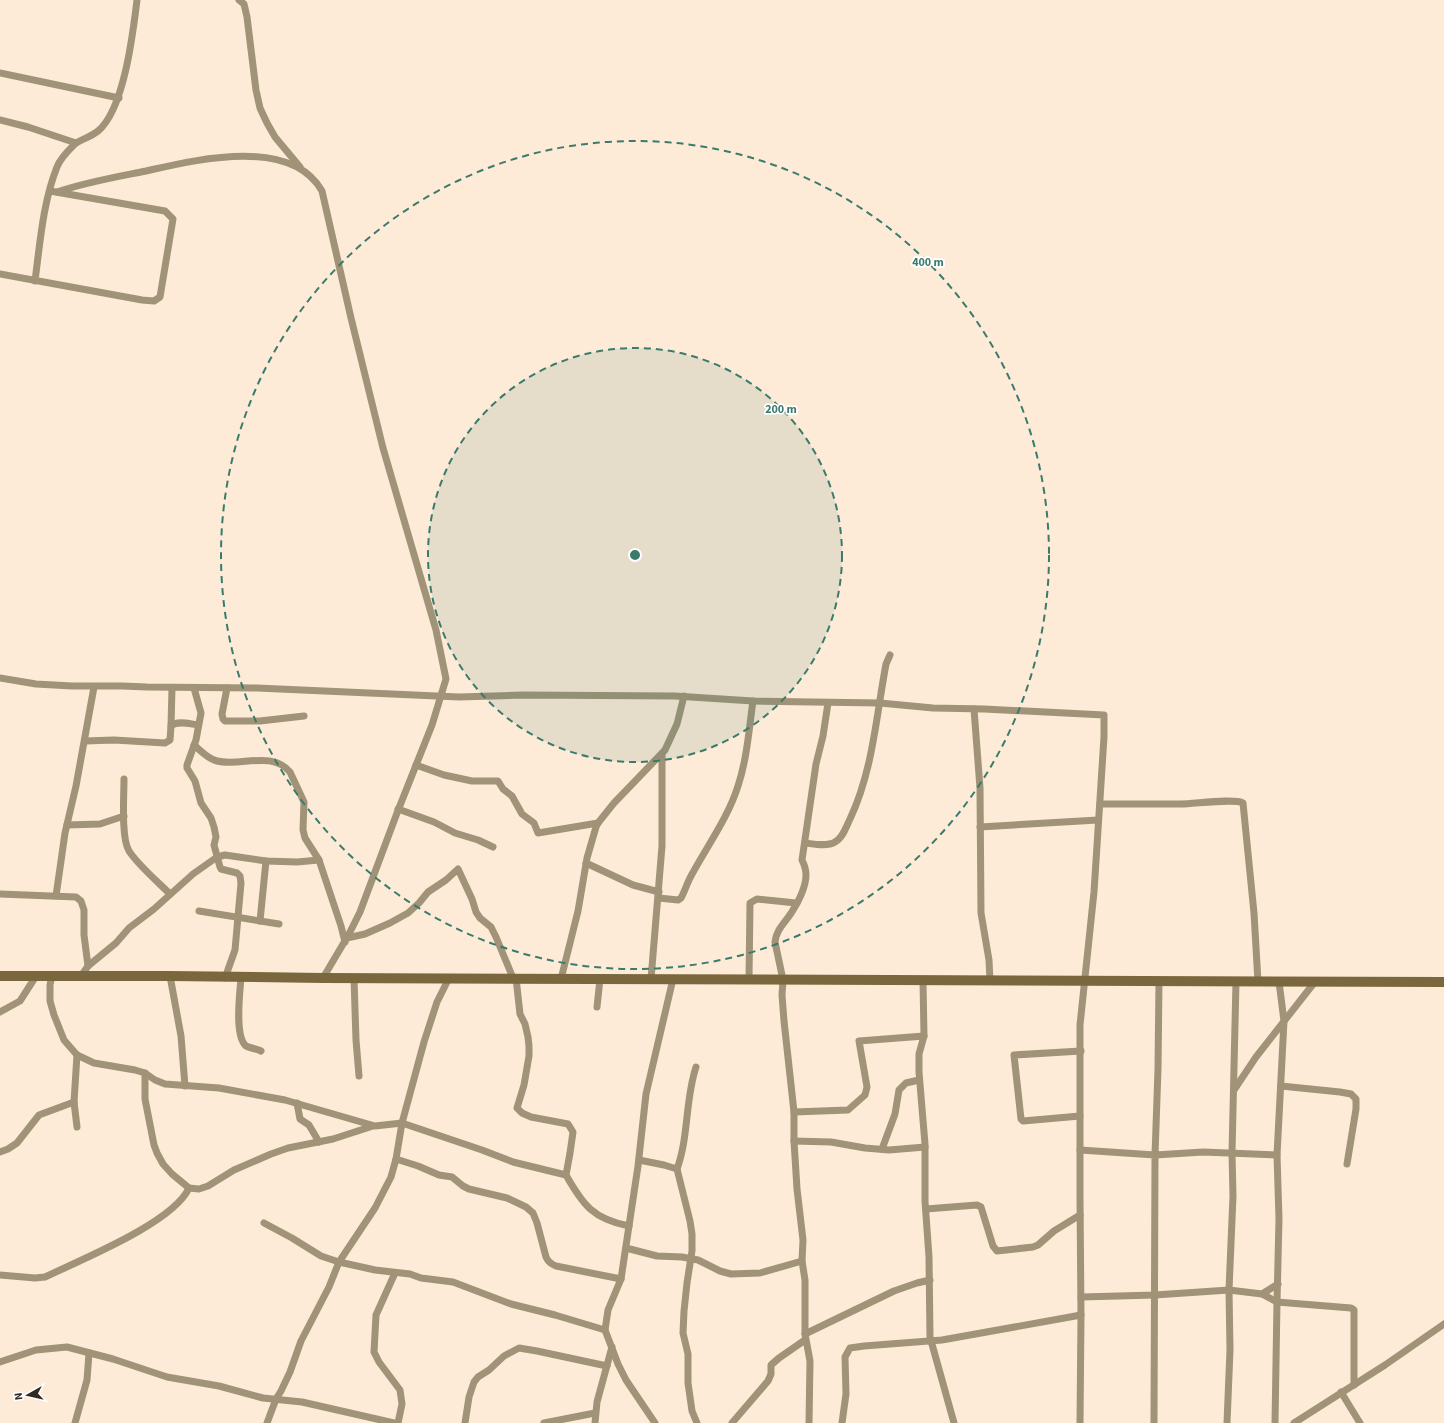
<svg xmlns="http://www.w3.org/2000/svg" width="1444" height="1423" font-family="'Source Sans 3',sans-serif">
<rect width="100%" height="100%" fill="#fdebd8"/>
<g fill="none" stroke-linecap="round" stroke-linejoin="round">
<!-- minor -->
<g stroke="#a09377" stroke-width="7">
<polyline points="239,0 244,4 247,17 256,90 260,108 267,123 275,137 300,167"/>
<polyline points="0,73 119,98"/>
<path d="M0,120L28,127L76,143C83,139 92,136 98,131C124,110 133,33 137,0"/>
<path d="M57,192C86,182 116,177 146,171C195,160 291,136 322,191L351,318L383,448L436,630L446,679L432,725L397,813L360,912L349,934L323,978"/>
<polyline points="0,274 142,300 154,301 160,297 173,219 165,211 50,191"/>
<path d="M35,281C40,243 43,202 57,167C61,157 69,150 76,143"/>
<polyline points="0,678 36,684 72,686 122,686 147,687 257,688 459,697 522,695 675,696 753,701 880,703 933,708 984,709 1104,715 1104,737 1094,892 1080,1025 1080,1198 1081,1315 1080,1423"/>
<polyline points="194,688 201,713 196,740 187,765 187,768 195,781 201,803 211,818 214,827 216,837 214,845 220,867 221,869 237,873 240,876 241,883 235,950 225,978"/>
<polyline points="227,688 222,714 223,719 225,721 260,721 304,716"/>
<polyline points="974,709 980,788 981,913 989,960 990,981"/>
<polyline points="171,726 172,688"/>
<path d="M85,741L114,740L165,743L170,740L171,726C177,720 190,724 198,725"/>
<path d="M194,745C201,751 208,759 217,761C241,767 271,750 290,772L304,802L303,830L305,838L319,860L341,926L345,942"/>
<polyline points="416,765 444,775 472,781 498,781 503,789 512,796 522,814 534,823 538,833 598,823"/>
<path d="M124,779C124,796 121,838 129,851C138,865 158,882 170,894"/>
<path d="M1100,804C1127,804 1154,804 1181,804C1194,804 1234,798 1243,803L1254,913L1258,982"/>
<polyline points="398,809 434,822 455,833 478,840 493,847"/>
<polyline points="67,825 100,824 124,816"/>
<polyline points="980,827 1098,820"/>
<path d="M805,843C814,844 827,847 835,842C843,838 846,827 850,819C873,770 876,717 886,664L890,655"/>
<polyline points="586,863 633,885 659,892"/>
<polyline points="0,894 76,897 81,901 84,910 84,935 88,966"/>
<polyline points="56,896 65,833 76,786 94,687"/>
<path d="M659,898L678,900L681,898C685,891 687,883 691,876C707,846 728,818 738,786C747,759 749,729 753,701"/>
<polyline points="199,911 279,924"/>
<polyline points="260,921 266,861"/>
<polyline points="347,938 365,934 390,923 408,913 419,903 428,892 446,880 458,869 472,899 476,912 480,918 491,927 496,937 513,978"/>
<polyline points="52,976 50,985 50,1001 54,1015 64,1040 77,1055 94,1063 135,1070 145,1073 155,1080 165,1084 219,1088 285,1100 375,1126 402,1123 482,1150 513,1162 566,1175"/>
<polyline points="81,976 88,966 116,943 129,928 154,909 193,874 217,857 225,855 266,861 297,862 319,860"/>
<polyline points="170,976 181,1036 185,1086"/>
<path d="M241,978C240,992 234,1036 246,1046C250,1048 257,1049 261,1051"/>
<polyline points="354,978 356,1040 359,1076"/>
<path d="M516,978L520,1014L525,1024L528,1037L529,1046V1056L524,1085L517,1108L522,1113L531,1117L568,1124L573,1132L570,1153L566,1175C583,1205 593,1219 629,1226"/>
<polyline points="561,979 578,911 587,858 596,827 598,823 614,803 665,750 677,724 684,696"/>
<polyline points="651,979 662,846 662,754"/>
<polyline points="749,979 750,903 757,899 796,903"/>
<polyline points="923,980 924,1036 919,1054 919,1072 925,1144 925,1201 929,1257 930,1337 954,1423"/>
<polyline points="1159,981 1158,1069 1155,1155 1203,1152 1277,1155"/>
<polyline points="597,1007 600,979"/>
<polyline points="0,1012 20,1001 36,976"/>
<polyline points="77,1055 74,1102 77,1127"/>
<polyline points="145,1073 145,1099 154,1145 157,1153 163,1164 172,1174 189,1188 199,1189 208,1186 234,1170 271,1154 288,1148 333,1139 373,1126"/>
<polyline points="1281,1086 1340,1092 1351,1094 1356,1099 1356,1109 1347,1164"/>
<polyline points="1234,1090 1256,1057 1314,983"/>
<polyline points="297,1103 300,1119 309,1125 319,1142"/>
<polyline points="794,1112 848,1110 865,1095 867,1087 859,1041 924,1036"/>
<polyline points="1080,1116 1023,1121 1021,1119 1014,1055 1081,1051"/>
<polyline points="794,1141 831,1142 865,1148 889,1150 925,1147"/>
<polyline points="882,1149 895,1114 899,1090 906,1083 919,1080"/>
<polyline points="1080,1150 1155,1155 1154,1423"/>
<polyline points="0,1152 8,1149 17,1143 39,1115 74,1102"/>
<path d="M396,1159L418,1166L439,1175L452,1177L463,1186L469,1189L507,1198L526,1207L533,1213L537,1223L546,1257C548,1262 551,1264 556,1266L621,1279"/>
<polyline points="639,1160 664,1165 677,1169 690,1221 692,1234 692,1251 687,1283 684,1311 683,1333 688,1354 688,1383 692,1411 697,1423"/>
<path d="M677,1169C689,1136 685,1100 696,1067"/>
<polyline points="926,1209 977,1205 981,1207 993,1246 997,1251 1033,1247 1038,1245 1054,1231 1080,1215"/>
<polyline points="264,1223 292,1238 321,1256 339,1262 375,1270 410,1274 421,1278 453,1282 511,1304 555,1315 605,1330"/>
<polyline points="626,1248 657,1256 682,1257 698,1260 720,1271 731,1274 760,1273 802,1261"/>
<polyline points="395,1273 376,1315 374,1352 379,1362 400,1390 402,1404 398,1423"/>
<path d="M0,1275L35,1278L45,1277C80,1260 173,1223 189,1188"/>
<polyline points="1262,1294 1278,1284"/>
<polyline points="1081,1297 1155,1295 1229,1290 1262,1294 1277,1302 1351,1308 1354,1310 1354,1385"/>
<polyline points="805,1334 894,1291 917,1283 930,1280"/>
<polyline points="0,1362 36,1350 67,1347 113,1359 167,1377 219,1386 263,1398 302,1402 394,1423"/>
<polyline points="1341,1392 1360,1423"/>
<polyline points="75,1423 87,1380 89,1353"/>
<polyline points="267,1423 276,1399 281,1391 290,1372 301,1341 329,1287 339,1262 375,1208 391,1177 396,1159 402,1123 424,1042 437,1002 449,978"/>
<polyline points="465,1423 469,1397 474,1382 478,1377 489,1370 504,1356 519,1348 537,1351 607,1366"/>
<polyline points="544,1423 595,1413"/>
<polyline points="595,1423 597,1402 612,1347"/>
<polyline points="655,1423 626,1380 618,1364 605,1330 608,1310 621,1279 638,1166 646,1094 673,979"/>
<polyline points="732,1423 768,1381 771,1374 771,1365 779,1358 805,1340"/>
<path d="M809,1423L810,1361L805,1334V1280L802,1261L803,1240L797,1189L794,1141V1112L784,1021L782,995L783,980L775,942C776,929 787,921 793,910C799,901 806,886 806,875C806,870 804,864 802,860L816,764L823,736L828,703"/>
<polyline points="842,1423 846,1394 845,1357 850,1348 864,1346 942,1340 1081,1315"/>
<polyline points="1227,1423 1230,1350 1229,1290 1233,1196 1232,1153 1236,982"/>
<polyline points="1275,1423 1277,1302 1279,1219 1277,1155 1284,1021 1279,982"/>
<polyline points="1294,1423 1385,1365 1444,1324"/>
</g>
<!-- secondary -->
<polyline stroke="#7a673d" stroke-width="10" points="0,976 170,976 323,978 1444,982"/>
</g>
<!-- distance rings -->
<circle cx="635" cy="555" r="207" fill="#3a7b6c" fill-opacity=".12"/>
<g fill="none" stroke="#3a7b6c" stroke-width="2" stroke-dasharray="7 5">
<circle cx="635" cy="555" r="207"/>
<circle cx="635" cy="555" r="414"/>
</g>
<circle cx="635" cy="555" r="6" fill="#3a7b6c" stroke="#fff" stroke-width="2"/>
<g font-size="12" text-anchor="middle" font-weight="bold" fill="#3a7b6c" stroke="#fff" stroke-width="3.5" stroke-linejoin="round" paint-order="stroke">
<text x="928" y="266">400 m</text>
<text x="781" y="413">200 m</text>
</g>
<!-- north arrow -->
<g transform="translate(28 1395) rotate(262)" stroke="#ffffff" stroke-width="3" paint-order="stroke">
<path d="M0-3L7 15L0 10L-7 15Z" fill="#322a21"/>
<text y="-6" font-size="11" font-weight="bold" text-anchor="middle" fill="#322a21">N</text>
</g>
</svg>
